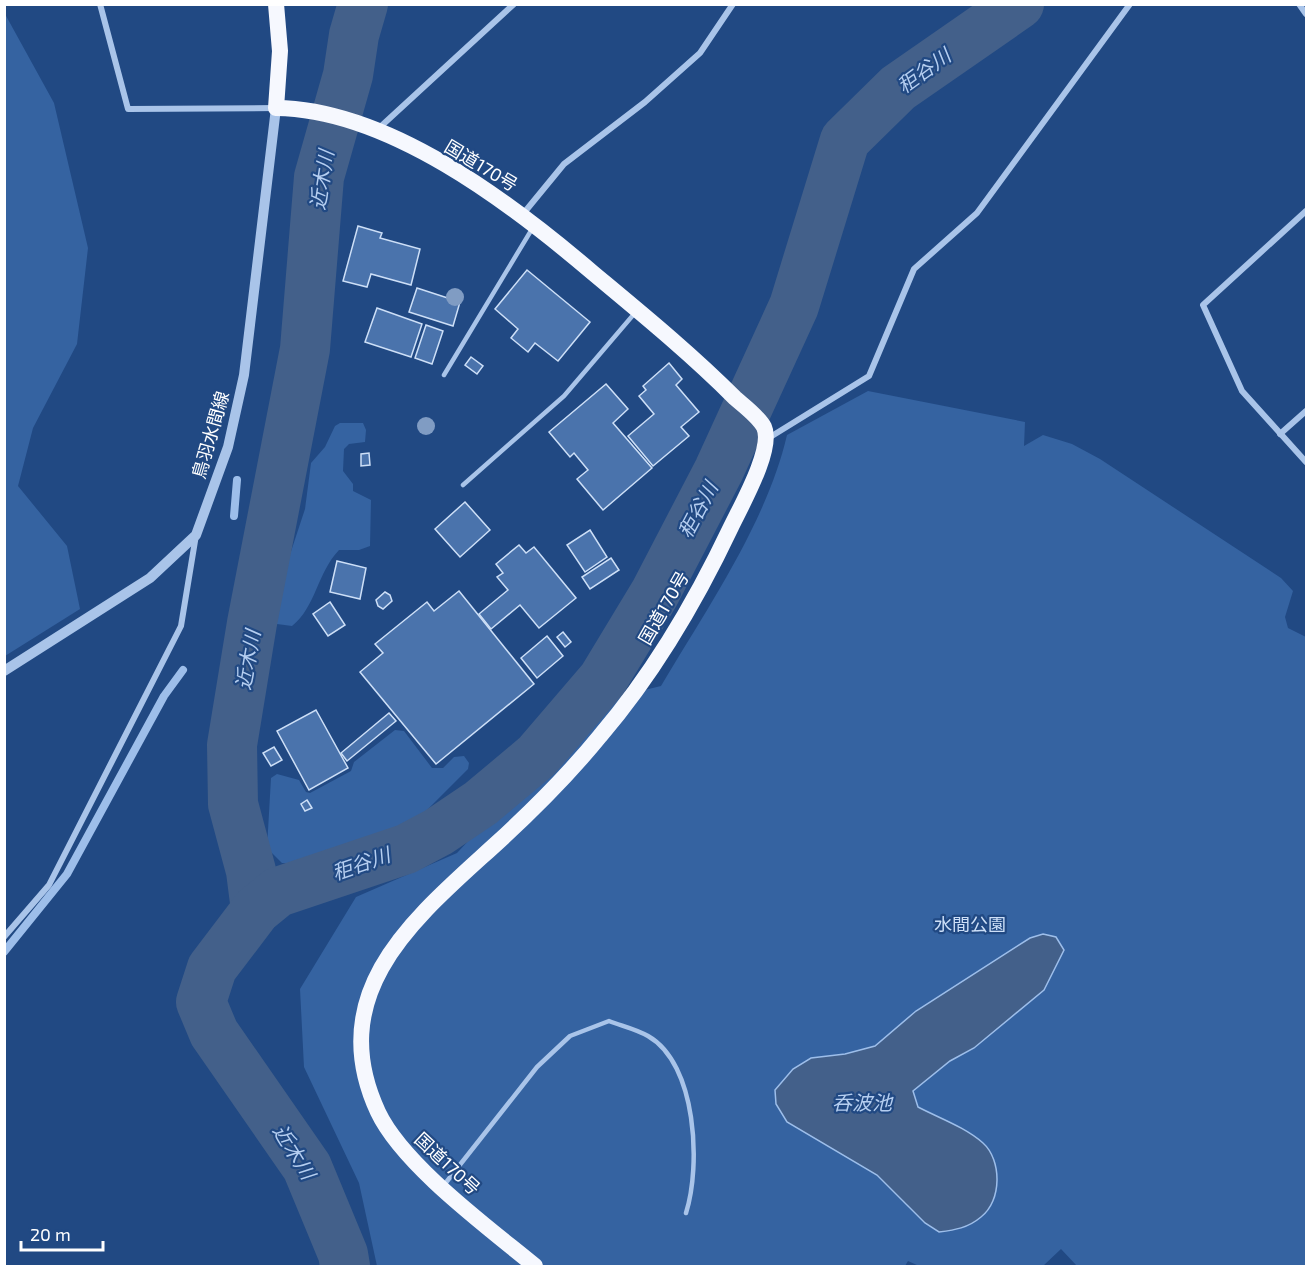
<svg xmlns="http://www.w3.org/2000/svg" width="1311" height="1271" font-family="'Exo 2','Noto Sans JP',sans-serif">
<rect width="100%" height="100%" fill="#214983"/>
<!-- green -->
<g fill="#3563a1">
<polygon points="5,14 54,103 88,248 77,344 33,428 18,486 67,546 80,609 5,656"/>
<path d="M868,391L1025,422L1024,446L1043,435L1072,444L1100,459L1281,578L1293,591L1285,617L1288,628L1306,637V1266H1077L1061,1249L1043,1266H919L908,1261L905,1266H377L359,1183L304,1067L300,989L356,897L457,853L599,701L661,686C706,610 767,522 787,435Z"/>
<path d="M340,423H363L366,430L365,442L349,444L344,449L343,471L353,484V491L371,500L370,546L359,550H339C317,573 316,607 292,626L277,624L274,603L305,509L311,463L325,447L335,426Z"/>
<polygon points="395,730 404,731 432,768 443,768 454,757 464,756 469,763 468,769 402,835 388,842 290,863 282,863 267,848 271,778 277,774 299,780 306,792 310,793 351,771 354,762"/>
</g>
<!-- water -->
<path fill="#43608a" stroke="#9dbeea" stroke-width="1.5" d="M1043,934L1056,937L1064,950L1044,990L974,1048L950,1061L913,1091L918,1107C939,1118 965,1127 983,1143C1002,1160 1002,1201 981,1217C968,1228 955,1230 939,1232L925,1223L877,1175L787,1122L776,1104L775,1090L793,1069L811,1058L845,1054L875,1046L916,1011L1030,938Z"/>
<g fill="none" stroke-linecap="round" stroke-linejoin="round">
<!-- stream -->
<g stroke="#9dbeea" stroke-width="8">
<polyline points="234,516 237,480"/>
<polyline points="4,952 67,874 164,696 183,670"/>
</g>
<!-- river -->
<g stroke="#43608a" stroke-width="50">
<polyline points="256,910 251,871 233,804 232,745 252,623 305,349 319,177 348,75 354,35 363,4"/>
<polyline points="345,1266 343,1254 307,1167 214,1033 201,1002 212,968 256,910 278,892 406,849 438,832 481,803 537,756 603,679 655,593 719,470 794,306 845,140 898,88 1019,4"/>
</g>
</g>
<!-- building -->
<g fill="#4a73ac" stroke="#cddff7" stroke-width="1.5">
<polygon points="358,226 382,233 380,238 420,249 411,285 371,274 367,287 343,281"/>
<polygon points="527,270 590,322 558,361 535,343 528,352 511,338 518,329 495,309"/>
<polygon points="417,288 460,302 453,326 409,312"/>
<polygon points="377,308 422,324 411,357 365,342"/>
<polygon points="426,325 443,331 432,364 415,358"/>
<polygon points="471,357 483,366 477,374 465,365"/>
<polygon points="669,363 682,379 676,385 699,412 681,427 689,436 653,466 628,436 654,414 639,396 646,390 643,386"/>
<polygon points="606,384 628,409 613,423 652,468 603,510 577,479 588,470 574,453 570,457 549,432"/>
<polygon points="369,453 370,465 361,466 361,454"/>
<polygon points="465,502 490,530 460,557 435,529"/>
<polygon points="590,530 607,557 585,572 567,545"/>
<polygon points="519,545 526,553 534,547 576,598 539,628 520,605 491,629 479,614 508,590 497,577 503,573 496,564"/>
<polygon points="611,558 619,570 590,589 582,577"/>
<polygon points="337,561 366,568 360,599 330,592"/>
<polygon points="459,591 534,684 436,764 360,672 383,653 375,644 427,602 434,611"/>
<polygon points="385,592 390,595 392,601 383,609 378,606 376,600"/>
<polygon points="330,602 345,625 328,636 313,614"/>
<polygon points="563,632 571,642 565,647 557,637"/>
<polygon points="547,636 563,656 537,678 521,658"/>
<polygon points="316,710 348,768 309,790 277,731"/>
<polygon points="389,713 396,721 347,761 341,753"/>
<polygon points="274,747 282,760 271,766 263,753"/>
<polygon points="307,800 312,808 305,811 301,804"/>
</g>
<g fill="none" stroke-linecap="round" stroke-linejoin="round">
<!-- service -->
<g stroke="#a9c4e9" stroke-width="4.5">
<polyline points="444,375 532,229"/>
<polyline points="463,485 564,396 634,314"/>
<path d="M444,1185L537,1067L570,1036L609,1021C622,1026 636,1029 648,1036C697,1064 701,1166 686,1213"/>
</g>
<!-- minor -->
<g stroke="#a9c4e9" stroke-width="6">
<polyline points="100,4 128,109 276,108"/>
<polyline points="1299,4 1306,14"/>
<polyline points="378,129 514,4"/>
<polyline points="1306,211 1203,305 1242,391 1306,462"/>
<polyline points="523,214 564,164 645,102 700,53 733,4"/>
<polyline points="1280,434 1306,411"/>
<polyline points="767,439 869,376 914,269 977,213 1130,4"/>
<polyline points="4,937 49,885 181,626 196,535"/>
</g>
<!-- tertiary -->
<polyline stroke="#a9c4e9" stroke-width="10" points="4,671 150,578 196,535 228,447 244,375 276,108"/>
<!-- trunk -->
<path stroke="#f6f8fe" stroke-width="16" d="M276,4L280,51L276,108C388,109 511,203 593,273C641,313 690,353 735,398C744,406 758,416 764,427C774,448 741,506 731,527C696,601 653,674 600,736C569,774 533,810 497,843C416,917 322,991 378,1112C403,1165 489,1228 535,1266"/>
</g>
<!-- trees -->
<g fill="#809cc3">
<circle cx="455" cy="297" r="9"/>
<circle cx="426" cy="426" r="9"/>
</g>
<g text-anchor="middle" stroke-width="4.5" stroke-linejoin="round" paint-order="stroke">
<!-- street labels -->
<g font-size="18" fill="#fff" stroke="#214983">
<text transform="translate(481 166) rotate(31)" y="6">国道170号</text>
<text transform="translate(211 435) rotate(-74)" y="6">鳥羽水間線</text>
<text transform="translate(664 608) rotate(-60)" y="6">国道170号</text>
<text transform="translate(447 1164) rotate(43)" y="6">国道170号</text>
</g>
<!-- park labels -->
<g font-size="18" fill="#cddff7" stroke="#214983">
<text x="970" y="931">水間公園</text>
</g>
<!-- water labels -->
<g font-size="20" font-style="italic" fill="#b5cef0" stroke="#214983">
<text transform="translate(924 71) rotate(-36)" y="7">秬谷川</text>
<text transform="translate(322 180) rotate(-81)" y="7">近木川</text>
<text transform="translate(698 510) rotate(-62)" y="7">秬谷川</text>
<text transform="translate(248 660) rotate(-80)" y="7">近木川</text>
<text transform="translate(361 864) rotate(-19)" y="7">秬谷川</text>
<text x="862" y="1110">呑波池</text>
<text transform="translate(294 1152) rotate(58)" y="7">近木川</text>
</g>
</g>
<!-- border -->
<rect width="1311" height="1271" fill="none" stroke="#ffffff" stroke-width="12"/>
<!-- scale -->
<path d="M21 1241v9h82v-9" fill="none" stroke="#ffffff" stroke-width="3"/>
<text x="30" y="1241" font-size="18" fill="#ffffff" stroke="#214983" stroke-width="4.5" paint-order="stroke">20 m</text>
</svg>
